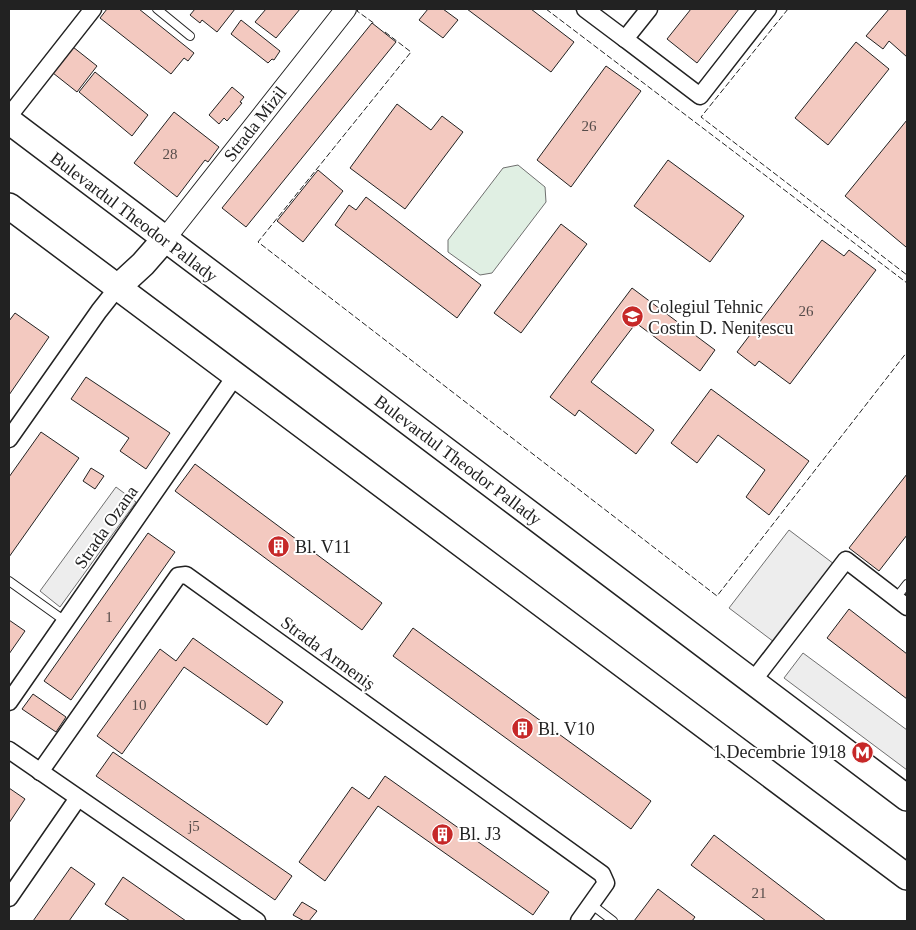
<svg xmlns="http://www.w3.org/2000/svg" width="916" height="930" font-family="Georgia,serif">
<rect width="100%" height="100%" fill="#fff"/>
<!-- green -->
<polygon fill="#e0efe3" stroke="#6f6f6f" points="518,165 545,187 546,202 492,273 480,275 448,252 448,240 503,168"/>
<!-- parking -->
<g fill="#ededed" stroke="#6f6f6f">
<polygon points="116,487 136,502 60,607 40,591"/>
<polygon points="789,530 834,564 774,642 729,608"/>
<polygon points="803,653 907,730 907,770 784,678"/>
</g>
<!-- building -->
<g fill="#f3c9c0" stroke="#222">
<polygon points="107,9 139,9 194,53 188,61 184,58 171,74 100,18"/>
<polygon points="195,9 235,9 217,32 202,20 200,23 190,15"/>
<polygon points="266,9 300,9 276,38 255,22"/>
<polygon points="428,9 443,9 458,20 443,38 419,20"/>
<polygon points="467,9 531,9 574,42 551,72"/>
<polygon points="691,9 739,9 697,63 667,39"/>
<polygon points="889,9 907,9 907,57 889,41 883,49 866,36"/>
<polygon points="241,20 280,51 274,60 272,59 268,63 231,34"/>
<polygon points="372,23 396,42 246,227 222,208"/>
<polygon points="856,42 889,69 828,145 795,118"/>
<polygon points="73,47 97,66 77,92 53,73"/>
<polygon points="606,66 641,91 571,187 537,160"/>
<polygon points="95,72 148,115 132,136 79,92"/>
<polygon points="232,87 244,97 240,102 242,103 227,121 224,118 219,124 209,115"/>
<polygon points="397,104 431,130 442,116 463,132 405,209 350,168"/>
<polygon points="174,112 219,147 208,162 205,160 177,197 134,163"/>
<polygon points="907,120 907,246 906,247 845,196"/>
<polygon points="668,160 744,216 710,262 634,206"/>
<polygon points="318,170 343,191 303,242 277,221"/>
<polygon points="366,197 481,285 457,318 335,225 349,205 356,210"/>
<polygon points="561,224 587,244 521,333 494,313"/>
<polygon points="822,240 844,256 849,250 876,270 790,384 759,361 755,366 737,352"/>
<polygon points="632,288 715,350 700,371 636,323 591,382 654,430 636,454 579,410 575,416 550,397"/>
<polygon points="15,313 49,337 9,395 9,321"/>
<polygon points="86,377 170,433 146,469 120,451 129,438 71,399"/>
<polygon points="711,389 809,461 769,515 746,497 765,470 718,435 697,463 671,443"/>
<polygon points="41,432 79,458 9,557 9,477"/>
<polygon points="195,464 382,603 362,630 175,491"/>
<polygon points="91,468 104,476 95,489 83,481"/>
<polygon points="907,474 907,535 879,571 849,548"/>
<polygon points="148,533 175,552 71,700 44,681"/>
<polygon points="849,609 907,654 907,699 827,638"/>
<polygon points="9,620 25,631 9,654"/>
<polygon points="413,628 651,801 631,829 393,656"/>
<polygon points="193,638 283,702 267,725 184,667 122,754 97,736 160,649 176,661"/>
<polygon points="33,694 66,717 56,732 22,709"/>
<polygon points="113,752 292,876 275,900 96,776"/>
<polygon points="385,776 549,892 533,915 378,806 325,881 299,862 352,787 369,799"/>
<polygon points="9,788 25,799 9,823"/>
<polygon points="714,835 826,921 766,921 691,865"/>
<polygon points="71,867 95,884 69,921 33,921"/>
<polygon points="123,877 186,921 130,921 105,904"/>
<polygon points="658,889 695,917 692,921 634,921"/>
<polygon points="302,902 317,911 309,921 304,921 293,915"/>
</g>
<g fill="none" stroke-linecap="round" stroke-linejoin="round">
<defs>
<g id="service">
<polyline points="157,9 190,36"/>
<polyline points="9,581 65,621"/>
<polyline points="896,598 907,584"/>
<polyline points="591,904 613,921"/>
</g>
<g id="minor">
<polyline points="585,9 625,39"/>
<polyline points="649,9 625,39 700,96 768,9"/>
<polyline points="9,116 93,9"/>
<polyline points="9,439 99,311 118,287"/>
<polyline points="752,682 846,560 907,607"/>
<polyline points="9,702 236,375"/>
<polyline points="9,750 257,921"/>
<polyline points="40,772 178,576 186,575 602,874 606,883 579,921"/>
<polyline points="9,898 78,798"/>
</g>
<polyline id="tertiary" points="164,240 346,9"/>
<g id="primary">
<polyline points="9,121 907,798"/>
<polyline points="9,206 907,877"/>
<polyline points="118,287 143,264 164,240"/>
</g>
</defs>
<!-- service casing -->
<use href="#service" stroke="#222" stroke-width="10"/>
<!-- minor casing -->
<use href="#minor" stroke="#222" stroke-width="19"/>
<!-- tertiary casing -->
<use href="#tertiary" stroke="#222" stroke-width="22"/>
<!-- primary casing -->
<use href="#primary" stroke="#222" stroke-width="28"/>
<!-- service -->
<use href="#service" stroke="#fff" stroke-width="8"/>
<!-- minor -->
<use href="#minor" stroke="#fff" stroke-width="16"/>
<!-- tertiary -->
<use href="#tertiary" stroke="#fff" stroke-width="20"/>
<!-- primary -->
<use href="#primary" stroke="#fff" stroke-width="25"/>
<!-- fence -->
<g stroke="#222" stroke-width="1" stroke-dasharray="6 2.5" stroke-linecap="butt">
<polyline points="359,9 357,11 375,24"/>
<polyline points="546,9 907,283"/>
<polyline points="788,9 701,117 907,275"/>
<polyline points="385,32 411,52 258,242 717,596 907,352"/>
</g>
</g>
<!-- icons -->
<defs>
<symbol id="school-disc" viewBox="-11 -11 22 22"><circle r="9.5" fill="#c62828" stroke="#fff"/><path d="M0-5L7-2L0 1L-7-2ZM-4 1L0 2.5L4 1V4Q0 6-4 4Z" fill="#fff"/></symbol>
<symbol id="building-disc" viewBox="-11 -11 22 22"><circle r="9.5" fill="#c62828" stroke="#fff"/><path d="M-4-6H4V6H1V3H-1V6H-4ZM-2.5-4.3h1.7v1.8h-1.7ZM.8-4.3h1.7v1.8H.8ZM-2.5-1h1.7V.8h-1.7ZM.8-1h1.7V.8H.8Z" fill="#fff"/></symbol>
<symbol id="metro-disc" viewBox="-11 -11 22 22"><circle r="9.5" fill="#c62828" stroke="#fff"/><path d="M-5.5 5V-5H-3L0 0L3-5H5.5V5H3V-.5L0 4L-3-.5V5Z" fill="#fff"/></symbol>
</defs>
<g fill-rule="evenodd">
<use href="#school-disc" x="620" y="304" width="25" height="25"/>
<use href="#building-disc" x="266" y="534" width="25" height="25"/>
<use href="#building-disc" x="510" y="716" width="25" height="25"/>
<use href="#metro-disc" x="850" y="740" width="25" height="25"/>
<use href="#building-disc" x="430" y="822" width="25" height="25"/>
</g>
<g text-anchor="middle" stroke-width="4" stroke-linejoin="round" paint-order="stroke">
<!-- number labels -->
<g font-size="15" fill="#564c4a">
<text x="589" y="131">26</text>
<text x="170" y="159">28</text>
<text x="806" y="316">26</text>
<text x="109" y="622">1</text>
<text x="139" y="710">10</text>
<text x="194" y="831">j5</text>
<text x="759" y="898">21</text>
</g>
<!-- street labels -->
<g font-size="18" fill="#222" stroke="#fff">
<text transform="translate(255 124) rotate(-52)" y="6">Strada Mizil</text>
<text transform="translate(134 217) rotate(37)" y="6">Bulevardul Theodor Pallady</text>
<text transform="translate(458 460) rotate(37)" y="6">Bulevardul Theodor Pallady</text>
<text transform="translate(106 527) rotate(-55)" y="6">Strada Ozana</text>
<text transform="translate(328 653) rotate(36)" y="6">Strada Armeniș</text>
</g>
<!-- poi labels -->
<g font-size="18" fill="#222" stroke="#fff" text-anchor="start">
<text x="648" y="313">Colegiul Tehnic<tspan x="648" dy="21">Costin D. Nenițescu</tspan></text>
<text x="295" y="553">Bl. V11</text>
<text x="538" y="735">Bl. V10</text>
<text x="846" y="758" text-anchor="end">1 Decembrie 1918</text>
<text x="459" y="840">Bl. J3</text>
</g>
</g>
<!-- border -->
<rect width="916" height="930" fill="none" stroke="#222222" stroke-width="20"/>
</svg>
